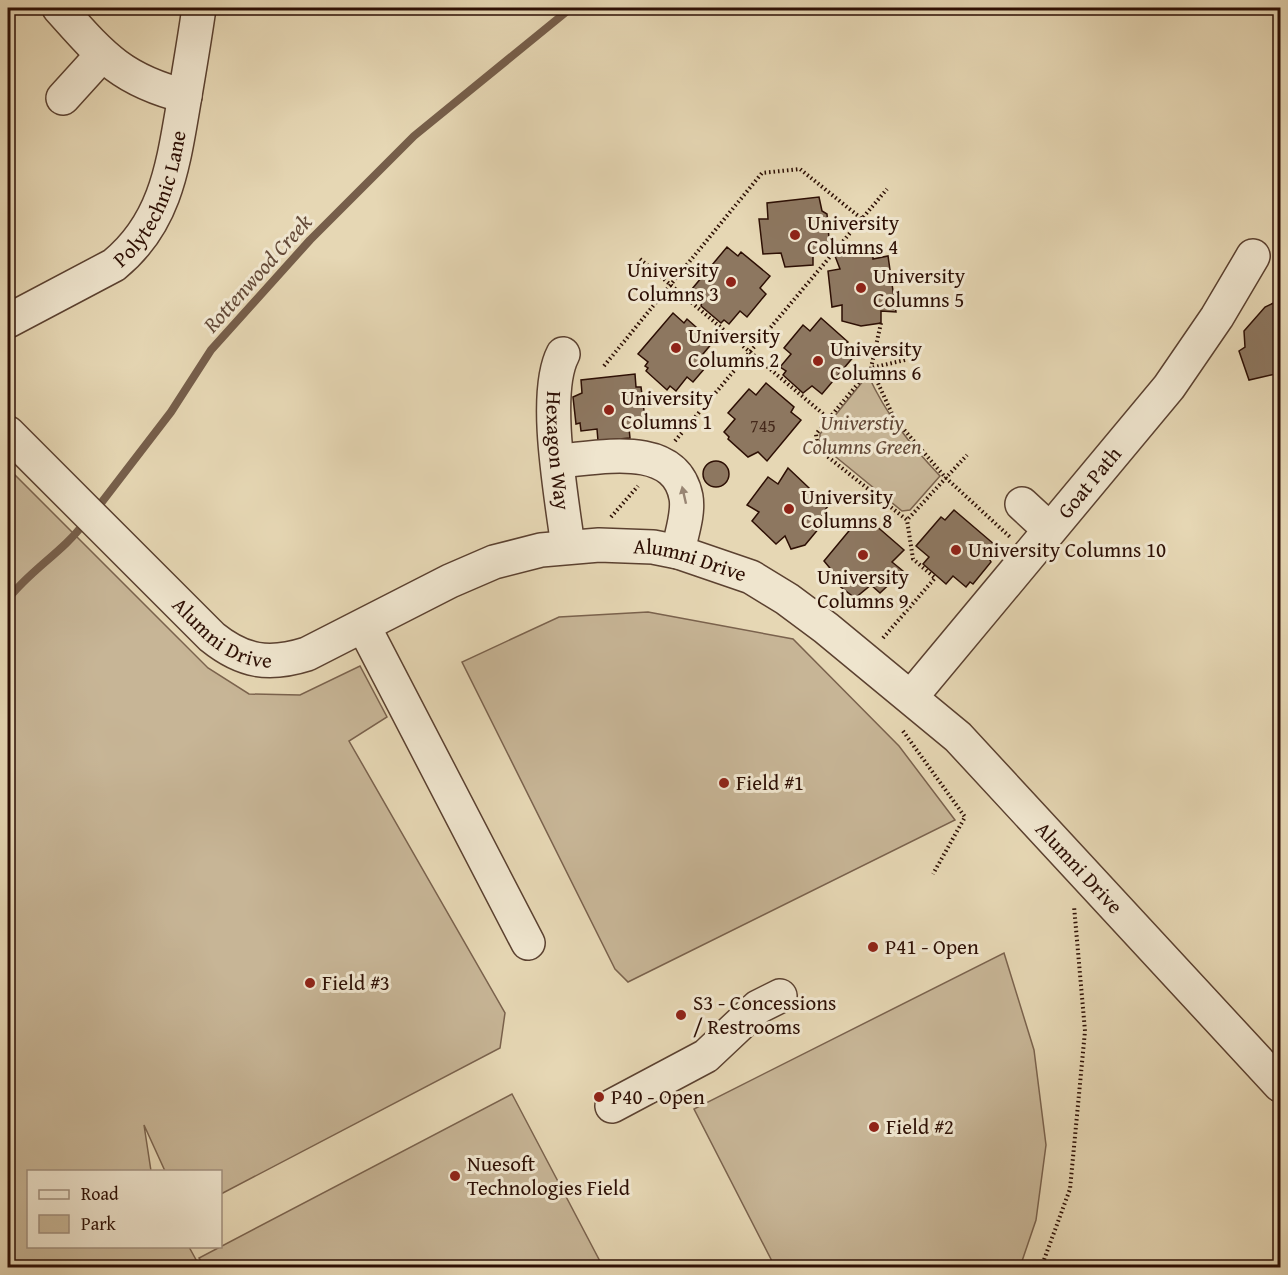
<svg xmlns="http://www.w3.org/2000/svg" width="1288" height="1275" font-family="'Gentium Book Plus',serif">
<rect width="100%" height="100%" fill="#e6d7b4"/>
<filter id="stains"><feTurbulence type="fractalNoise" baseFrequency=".00333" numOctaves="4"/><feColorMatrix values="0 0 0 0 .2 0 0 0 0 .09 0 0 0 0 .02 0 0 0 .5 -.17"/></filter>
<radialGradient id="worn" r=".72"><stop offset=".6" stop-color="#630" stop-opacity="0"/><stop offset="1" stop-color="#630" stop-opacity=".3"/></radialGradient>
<!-- green -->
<g fill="#c7b596" stroke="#7a624d" stroke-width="1.5">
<path d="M868,375C887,416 909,443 940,476L910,510L902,511L820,444V434Z"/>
<polygon points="8,468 208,668 249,694 300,695 360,666 387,717 349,741 505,1013 500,1048 221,1194 220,1172 165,1171 144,1125 151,1171 28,1172 28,1246 189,1247 200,1267 8,1267"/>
<polygon points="648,612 793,639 899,746 955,820 628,982 615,969 462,662 559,617"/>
<polygon points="1004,953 1034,1050 1046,1145 1036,1220 1020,1267 775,1267 694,1109"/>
<polygon points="512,1094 603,1267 205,1267 199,1258"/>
</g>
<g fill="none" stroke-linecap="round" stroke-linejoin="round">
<!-- stream -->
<g stroke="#765e4a" stroke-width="8">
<polyline points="95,511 171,412 211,350 310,240 414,136 571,8"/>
<path d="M8,599C30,570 63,552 85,522"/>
</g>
</g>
<!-- building -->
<g fill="#8d7760" stroke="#2d0f04" stroke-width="1.5">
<polygon points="819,197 822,211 827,214 830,251 813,254 813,265 785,267 781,253 763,254 759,219 768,219 767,203"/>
<polygon points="727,247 738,256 741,252 770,276 760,288 766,294 747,317 740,311 729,324 724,320 721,323 701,306 703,298 692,289"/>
<polygon points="873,253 873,259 888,256 896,312 881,311 881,323 861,326 842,321 842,305 832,307 828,271 840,269 835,256"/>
<polygon points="1280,300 1280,373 1249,380 1239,351 1245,347 1244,331 1265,307"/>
<polygon points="673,313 684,323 687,319 713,342 703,354 711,361 693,382 687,377 676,391 670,386 667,390 646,371 648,368 645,366 648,362 638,354"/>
<polygon points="821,318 848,342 844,346 855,355 822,394 812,386 803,393 783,375 786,371 780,367 791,354 784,348 803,325 810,331"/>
<polygon points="635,374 636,387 641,387 646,426 629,428 630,438 598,441 597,429 581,431 580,423 576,424 573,397 582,393 581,380"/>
<polygon points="766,383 794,407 791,412 801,420 767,461 758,452 748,457 728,439 729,437 724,432 735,419 728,413 749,389 756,395"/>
<circle cx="716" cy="474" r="13"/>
<polygon points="788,468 828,506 822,514 820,527 805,545 791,549 785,536 776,544 752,521 759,512 747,505 768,477 778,484"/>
<polygon points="954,510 995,545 987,555 991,562 973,584 970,582 966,587 953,576 946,584 923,564 929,557 916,546 941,517 945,520"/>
<polygon points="858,520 870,529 874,524 904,550 892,562 903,571 880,593 871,585 855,598 833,581 834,573 824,561"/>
</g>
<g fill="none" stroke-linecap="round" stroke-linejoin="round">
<defs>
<g id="minor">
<path d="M59,8C101,55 121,80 185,96"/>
<polyline points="63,98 102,55"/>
<path id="s1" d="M8,321L114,265C163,225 172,172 182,113C188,78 194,43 199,8"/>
<path id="s2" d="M563,354C542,394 562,499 568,547"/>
<path id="s3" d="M8,433L212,637C243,662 269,666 307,654L450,581L494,562L541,550L599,545L653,547L678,552L751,577L787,599L826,628L958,737L1280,1085"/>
<path d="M558,461C599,458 675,440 686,497C689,514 681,535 678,552"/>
<polyline points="1022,504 1049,529"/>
<polyline points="364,627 528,943"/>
<path id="s4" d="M911,697L1169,387L1217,317L1253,256"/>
<polyline points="612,1106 706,1056 758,1007 780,996"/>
</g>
</defs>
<!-- minor casing -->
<use href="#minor" stroke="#5b4130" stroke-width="36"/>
<!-- path -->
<g stroke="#2d0f04" stroke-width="4" stroke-dasharray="1.5 3" stroke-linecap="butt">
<polyline points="640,259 828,418"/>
<polyline points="881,323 871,368 894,418 945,477 1010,537"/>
<polyline points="905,360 871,368 816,434 818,449 907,520 967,455"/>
<polyline points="604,366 762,173 800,169 862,219"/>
<polyline points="675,441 887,189"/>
<polyline points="611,517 638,486"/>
<polyline points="883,638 935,578 913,559 907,520"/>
<polyline points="903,731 965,817 933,874"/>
<polyline points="1041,1268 1070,1189 1085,1031 1074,906"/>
</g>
<!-- minor -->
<use href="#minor" stroke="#efe5ce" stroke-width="33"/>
</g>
<!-- one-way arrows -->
<defs><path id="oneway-solid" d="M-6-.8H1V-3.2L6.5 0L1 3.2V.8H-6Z" transform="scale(1.5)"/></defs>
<use fill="#988573" href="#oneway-solid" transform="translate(684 495) rotate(-103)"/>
<!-- markers -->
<g fill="#8f2418" stroke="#efe5ce" stroke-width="2">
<circle cx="795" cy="235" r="6"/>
<circle cx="731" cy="282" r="6"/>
<circle cx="861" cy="288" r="6"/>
<circle cx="676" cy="348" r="6"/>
<circle cx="818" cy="361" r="6"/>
<circle cx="609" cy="410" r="6"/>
<circle cx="789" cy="509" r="6"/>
<circle cx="956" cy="550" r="6"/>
<circle cx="863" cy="555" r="6"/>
<circle cx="724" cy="783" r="6"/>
<circle cx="873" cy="947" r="6"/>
<circle cx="310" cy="983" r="6"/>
<circle cx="681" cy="1015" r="6"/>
<circle cx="599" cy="1097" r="6"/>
<circle cx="874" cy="1127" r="6"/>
<circle cx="455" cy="1176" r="6"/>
</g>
<g text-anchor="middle" stroke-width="6" stroke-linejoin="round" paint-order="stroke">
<!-- number labels -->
<g font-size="18" fill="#45291b">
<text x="763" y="432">745</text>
</g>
<!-- street labels -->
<g font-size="21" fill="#2d0f04" stroke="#efe5ce">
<text dy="7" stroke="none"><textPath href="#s1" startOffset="198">Polytechnic Lane</textPath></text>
<text dy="7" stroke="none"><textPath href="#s2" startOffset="98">Hexagon Way</textPath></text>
<text dy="7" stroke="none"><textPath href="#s4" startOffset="279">Goat Path</textPath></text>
<text dy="7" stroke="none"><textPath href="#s3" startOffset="798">Alumni Drive</textPath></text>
<text dy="7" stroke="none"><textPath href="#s3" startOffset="296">Alumni Drive</textPath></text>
<text dy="7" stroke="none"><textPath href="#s3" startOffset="1302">Alumni Drive</textPath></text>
</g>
<!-- poi labels -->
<g font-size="21" fill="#2d0f04" stroke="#efe5ce" text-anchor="start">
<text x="807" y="230">University<tspan x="807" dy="24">Columns 4</tspan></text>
<text x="719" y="277" text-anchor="end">University<tspan x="719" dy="24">Columns 3</tspan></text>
<text x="873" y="283">University<tspan x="873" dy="24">Columns 5</tspan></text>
<text x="688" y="343">University<tspan x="688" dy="24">Columns 2</tspan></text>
<text x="830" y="356">University<tspan x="830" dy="24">Columns 6</tspan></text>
<text x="621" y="405">University<tspan x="621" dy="24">Columns 1</tspan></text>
<text x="801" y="504">University<tspan x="801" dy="24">Columns 8</tspan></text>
<text x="968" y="557">University Columns 10</text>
<text x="863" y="584" text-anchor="middle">University<tspan x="863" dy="24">Columns 9</tspan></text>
<text x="736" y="790">Field #1</text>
<text x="885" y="954">P41 - Open</text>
<text x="322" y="990">Field #3</text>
<text x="693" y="1010">S3 - Concessions<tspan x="693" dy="24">/ Restrooms</tspan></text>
<text x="611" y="1104">P40 - Open</text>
<text x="886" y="1134">Field #2</text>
<text x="467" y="1171">Nuesoft<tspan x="467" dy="24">Technologies Field</tspan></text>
</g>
<!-- park labels -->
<g font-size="21" font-style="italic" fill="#634937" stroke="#efe5ce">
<text x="862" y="430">Universtiy<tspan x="862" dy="24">Columns Green</tspan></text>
</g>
<!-- water labels -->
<g font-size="22" font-style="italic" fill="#644a38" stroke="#efe5ce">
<text transform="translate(257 273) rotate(-48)" y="8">Rottenwood Creek</text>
</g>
</g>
<!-- margin -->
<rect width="1288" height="1275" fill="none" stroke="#e6d7b4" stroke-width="30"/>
<rect x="9" y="9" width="1270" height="1257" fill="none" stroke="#2d0f04" stroke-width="3"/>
<rect x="15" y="15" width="1258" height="1245" fill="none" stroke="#2d0f04" stroke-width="1.5"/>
<!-- legend -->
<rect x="27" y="1170" width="195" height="78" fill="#efe5ce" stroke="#a18f7d" stroke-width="1.5"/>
<rect x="39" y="1190" width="30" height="9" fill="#efe5ce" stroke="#a18f7d" stroke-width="1.5"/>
<text x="81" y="1200" font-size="18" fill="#2d0f04">Road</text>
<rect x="39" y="1215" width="30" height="18" fill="#c7b596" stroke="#a18f7d" stroke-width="1.5"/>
<text x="81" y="1230" font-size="18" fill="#2d0f04">Park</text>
<rect width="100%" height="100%" filter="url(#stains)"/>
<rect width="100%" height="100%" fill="url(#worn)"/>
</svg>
